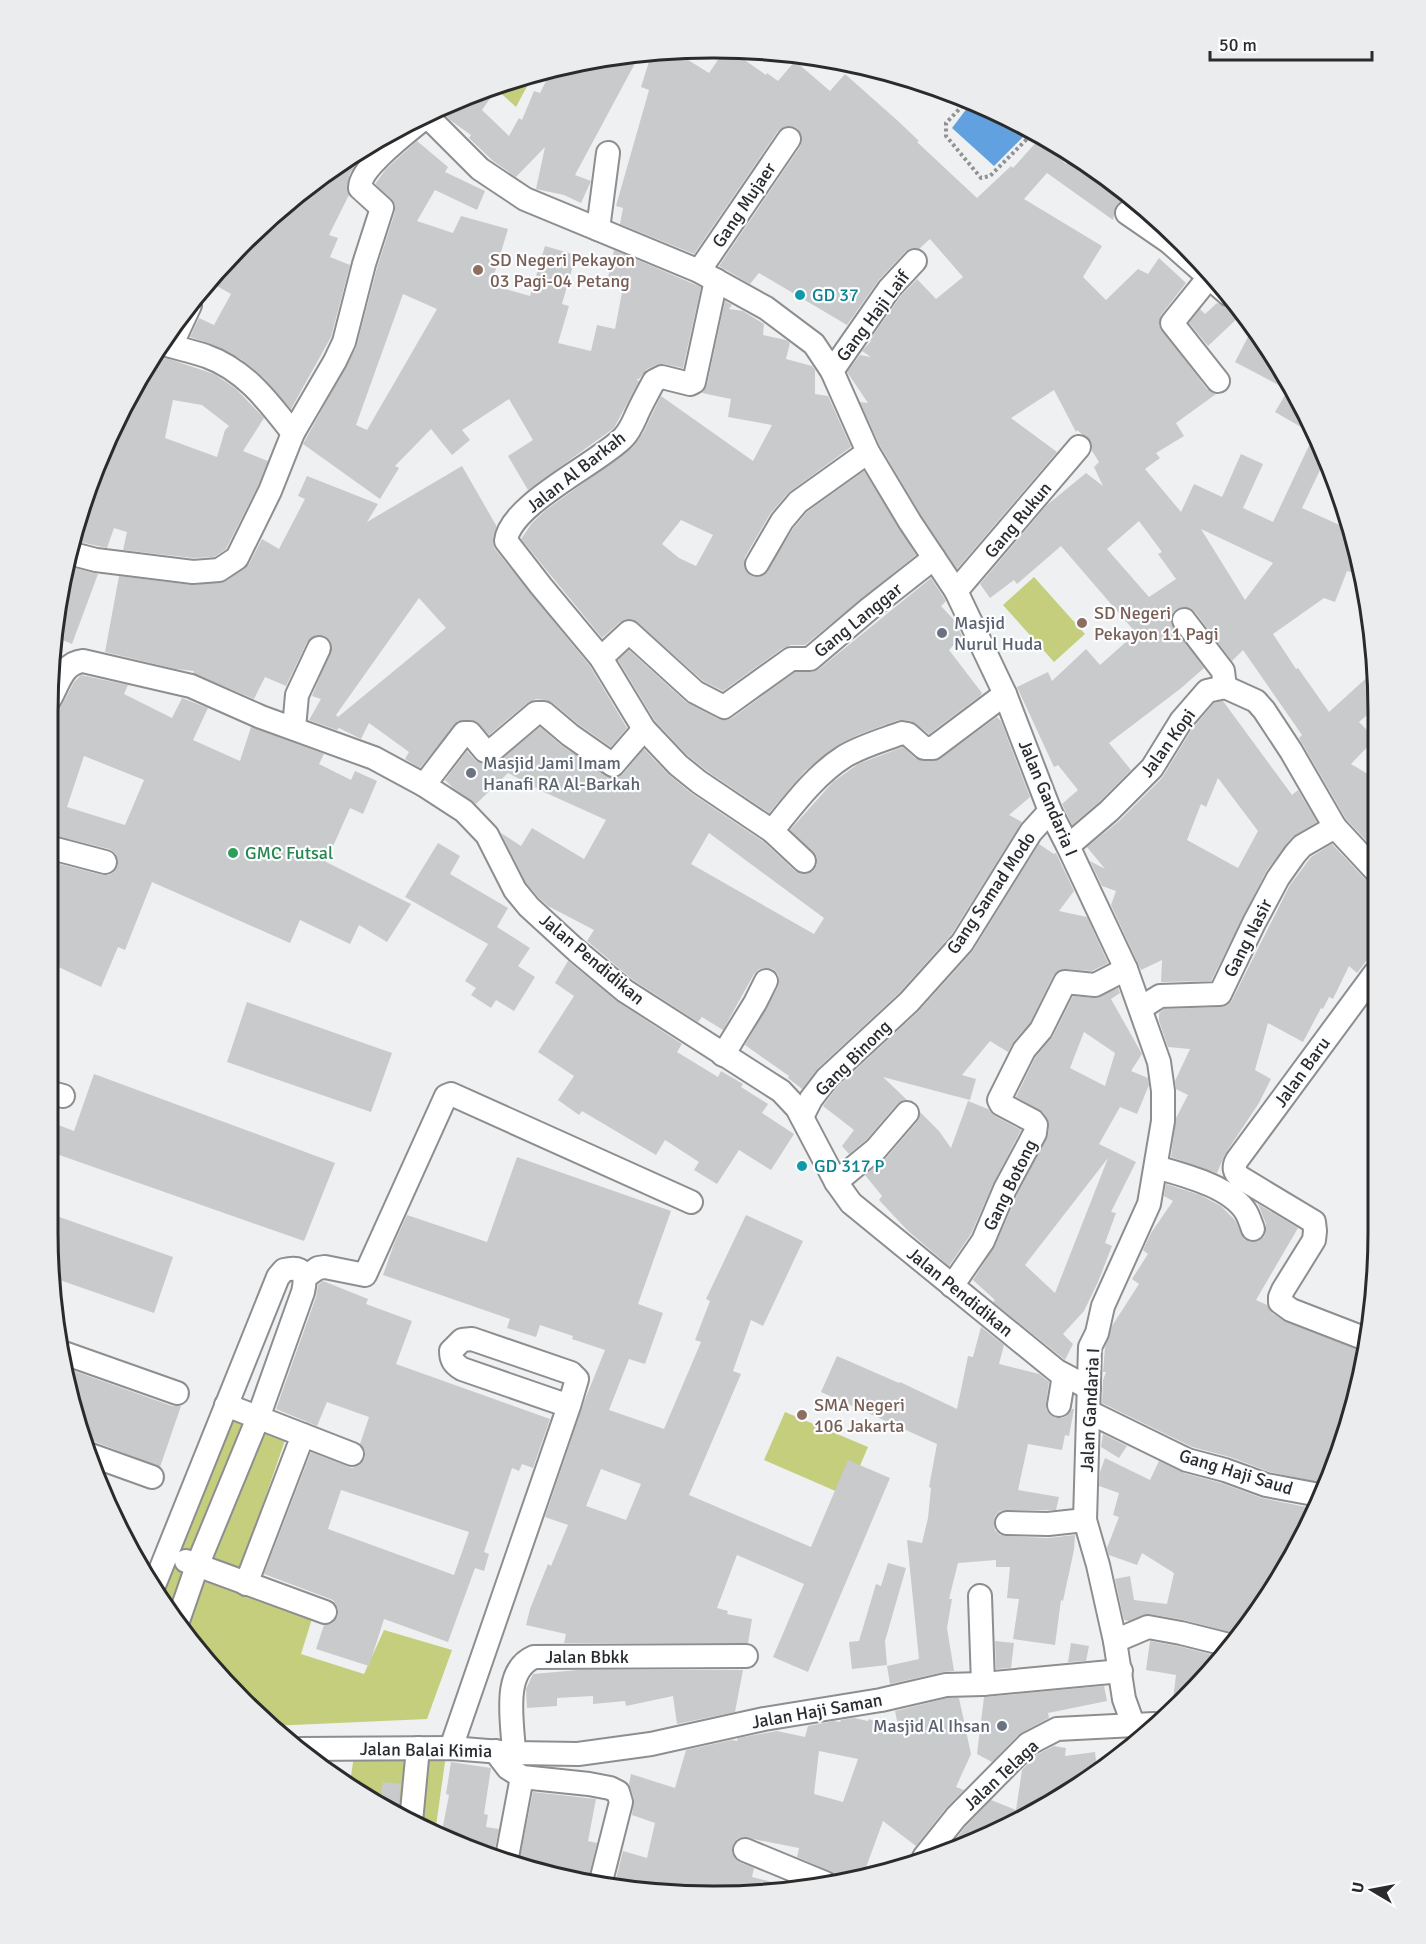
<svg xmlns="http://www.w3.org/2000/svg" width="1426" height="1944" font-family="Signika,sans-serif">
<rect width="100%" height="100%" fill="#eff0f2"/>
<!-- green -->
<g fill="#c5ce7d">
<polygon points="541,71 539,75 532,77 516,107 495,88"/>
<polygon points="1034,577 1085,634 1054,662 1003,605"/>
<polygon points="234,1401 290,1426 239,1573 316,1606 301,1654 364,1674 384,1630 452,1650 427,1719 270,1726 160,1600 152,1585"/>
<polygon points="785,1412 868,1447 847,1496 764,1460"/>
<polygon points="446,1755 435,1833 419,1828 350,1782 354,1756"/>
</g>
<!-- water -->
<polygon fill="#61a1df" points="971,103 1030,130 994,166 952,128"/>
<!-- building -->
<g fill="#c9cacc" fill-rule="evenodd">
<path d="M672,50L709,73L724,51L733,52L766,75L767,73L778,81L795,61L830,91L845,74L898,121L919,141L917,142L977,198L1011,166L1013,168L1039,139L1066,164L1070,158L1114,189L1115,187L1131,198L1122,201L1116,205L1113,220L1047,173L1024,199L1102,246L1083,277L1106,300L1138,269L1148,274L1159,258L1186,283L1161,315L1159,326L1207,389L1216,394L1176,423L1184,436L1156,453L1160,458L1145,469L1181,512L1194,484L1222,497L1241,454L1263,464L1243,508L1273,522L1314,435L1327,458L1332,475L1320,470L1302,508L1346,528L1358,574L1347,571L1335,602L1324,598L1273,634L1296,669L1298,668L1329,712L1373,672V710L1359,722L1373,736V741L1351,764L1373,777L1374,849L1346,819L1299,738L1302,735L1243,650L1232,661L1195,612L1190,608L1183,607L1175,610L1171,615V622L1204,668L1180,689L1109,743L1131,770L1100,801L1072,825L1062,804L1078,790L1058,765L1054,767L1017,687L1048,672L1052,681L1086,649L1100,665L1136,633L1061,546L1017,584L1014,580L990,598L980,584L1047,505L1086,473L1103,486L1094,467L1099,462L1092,451L1091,442L1077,430L1076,432L1054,390L1011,418L1057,452L957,569L921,515L880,446L860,402L868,403L847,372L860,355L871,357L862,351L871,341L870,340L900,297L917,279L936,299L963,277L930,239L919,249L912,248L905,252L878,281L847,325L759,273L750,284L719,266L800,147L802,141L801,134L797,128L791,126L784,127L778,131L694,254L620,224L623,208L616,206L649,90L641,87L652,52ZM1139,521L1162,552L1158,554L1176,579L1149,597L1107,549ZM1201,529L1273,563L1245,600Z"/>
<polygon points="640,54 575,175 591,181 581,203 564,195 536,189 545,147 516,177 493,161 469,138 471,135 450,120 439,109 498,87 482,110 509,136 519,118 522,120 534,91 540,93 552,69"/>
<path d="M417,141L448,167L445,172L485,191L477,210L435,190L417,221L453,233L461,216L508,229L491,285L530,296L545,246L576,255L562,304L569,306L558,343L591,351L597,325L615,329L623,287L607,282L614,250L701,287L683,368L664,364L656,365L647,369L639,379H636L639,381L614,428L528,490L508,456L533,440L509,399L462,430L470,440L452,455L431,429L395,466L399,468L380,499L303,444L356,348L377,268L395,212V205L391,199L375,184L386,169ZM403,294L437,309L367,430L356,425Z"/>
<polygon points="371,146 350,173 347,186 349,195 329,235 338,238 330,257 350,265 331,337 291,409 264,378 241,359 211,344 190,337 199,318 214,325 231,294 208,281 213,274 308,186"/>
<path d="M725,301L732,305L729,309L743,311L764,324L763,335L786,340L790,343L786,359L812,366L815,370V394L828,396L851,447L788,493L770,514L745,557L744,565L746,571L751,576L756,577L764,575L793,529L807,512L864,471L916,555L805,645H791L783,648L723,691L703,681L633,619H626L620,622L602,638L521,539L532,523L546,510L633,447L643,433L661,396L753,461L772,425L728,417L731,399L702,393L707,385ZM681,520L713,535L696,566L679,558L662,544Z"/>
<polygon points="1217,303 1226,307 1234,306 1242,314 1208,346 1189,323 1200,309 1205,314"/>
<polygon points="1252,329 1261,344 1288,390 1235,362"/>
<path d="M154,354L214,374L235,388L264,418L243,451L268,461L258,486L226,549L214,557L193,558L123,550L127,532L114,528L107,548L71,540L99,458ZM173,400L202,405L229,426L225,430L217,457L165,438Z"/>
<polygon points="1288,390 1303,417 1313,434 1275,412"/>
<path d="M462,466L497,527L493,543L495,549L590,666L627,728L611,747L578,724L553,703L545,700L536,699L527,703L489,735L475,721H458L420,768L405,759L409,752L369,723L361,739L339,728L337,730L309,720L321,699L312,696L332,647L330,641L324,636L318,635L312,637L307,642L286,686L265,677L254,699L193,673L194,671L176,669L105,652L119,576L192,585L226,581L249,564L262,539L279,549L305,499L298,496L307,476L378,504L367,522ZM419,598L446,628L338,717L336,715Z"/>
<polygon points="67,566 98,574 72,644 58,638"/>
<polygon points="931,578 946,601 941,606 955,621 962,636 949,650 982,693 980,696 929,734 911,721 898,720 860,734 839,744 805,771 769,813 707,771 687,755 655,721 618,660 629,650 686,702 718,719 726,720 732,718 795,672 810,672 819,669"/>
<path d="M81,675L128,685L124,694L172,718L182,698L208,708L193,740L240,761L251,727L324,754L319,764L351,780L355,771L377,781L363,814L350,808L326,862L411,904L387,942L359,925L350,944L300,920L290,943L152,882L125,950L118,947L101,987L48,962V861L102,875H109L114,872L118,865V859L115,853L109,849L48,834V770L54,752L48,750V735L56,718L54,717L57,711L62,705L74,682ZM84,756L144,780L125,825L67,807Z"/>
<path d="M1223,701L1292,795L1298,790L1317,822L1292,837L1267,870L1211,981L1161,982L1162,960L1141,970L1111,905L1116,891L1102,886L1090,861L1105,869L1087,847L1119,821L1162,778L1192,729L1214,703ZM1218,778L1258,831L1238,868L1187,840L1201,804L1206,807Z"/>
<path d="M997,717L1001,721L1030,797L1009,815L1022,822L951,935L899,993L818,1068L802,1089L788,1078L789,1076L745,1045L778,987L779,980L778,974L773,969L765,968L759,969L754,974L723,1030L702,1017L698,1022L633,980L587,941L594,930L548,906L539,898L526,883L501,833L521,846L532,828L584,859L606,820L544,792L508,773L476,804L453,788L445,780L467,751L475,760L482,764L494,765L540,727L562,746L611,778H617L623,774L644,749L668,774L691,793L764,842L795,871L800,874H807L813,871L817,865V857L790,830L833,782L858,764L903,747L915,758L923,761L940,759ZM709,833L824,918L814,934L691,864Z"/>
<polygon points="438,843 460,856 450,874 508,908 497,927 530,948 518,966 535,977 514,1011 496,1000 491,1008 471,995 476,988 465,981 488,944 405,897"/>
<polygon points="1039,844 1054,854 1056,853 1074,891 1059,911 1087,917 1108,963 1092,971 1066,969 1058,971 1053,976 1030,1023 1014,1041 1008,1052 990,1041 962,1075 976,1079 970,1100 883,1077 907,1100 897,1104 867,1139 849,1154 842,1146 854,1130 823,1106 837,1087 919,1011 972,952"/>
<polygon points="1332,844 1364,878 1374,882 1374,951 1357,973 1349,966 1333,999 1329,997 1323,1009 1321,1008 1303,1042 1268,1023 1255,1070 1271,1079 1259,1103 1225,1154 1217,1173 1171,1157 1176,1118 1188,1095 1176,1089 1175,1081 1190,1049 1168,1047 1159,1021 1159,1013 1164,1009 1220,1007 1228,1005 1232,1000 1290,885 1311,857"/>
<polygon points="568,961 618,1002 682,1044 677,1052 718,1077 721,1071 743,1084 741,1087 768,1104 762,1113 794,1134 771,1170 739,1150 717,1184 694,1170 699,1162 665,1140 656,1155 582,1111 579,1115 558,1100 574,1076 538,1052 574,996 555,983"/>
<path d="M1118,988L1120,993L1111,999L1142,1054L1131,1071L1148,1078L1149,1085L1137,1114L1120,1107L1099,1144L1136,1162L1111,1212L1116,1213L1105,1243L1112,1246L1098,1282L1084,1311L1063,1334L1073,1344L1065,1360L993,1302L995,1300L973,1280L995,1246L1017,1195L1048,1135L1049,1126L1044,1113L1016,1097L1035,1058L1053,1036L1073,996L1094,998ZM1084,1032L1115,1053L1105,1086L1070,1068ZM1108,1158L1055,1293L1025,1265Z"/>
<polygon points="247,1002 392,1053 371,1112 227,1062"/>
<polygon points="94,1074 335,1163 304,1241 48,1151 48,1121 74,1131"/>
<polygon points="968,1101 988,1109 995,1116 1021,1130 993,1184 971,1234 949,1266 908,1231 879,1200 882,1196 865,1175 886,1158 917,1122 920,1112 939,1131 951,1148"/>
<path d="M517,1157L671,1211L638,1304L663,1313L645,1364L629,1359L609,1410L664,1429L701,1342L695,1340L710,1301L706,1299L746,1215L803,1241L763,1326L751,1320L733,1371L741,1374L689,1495L811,1547L848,1460L890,1478L808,1672L773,1657L804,1584L737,1555L717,1608L728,1611L727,1614L752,1619L748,1643H564L566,1634L526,1625L530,1609L548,1564L551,1566L568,1525L545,1517L584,1402L605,1350L572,1339L573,1336L540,1325L536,1337L507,1328L510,1319L383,1275L394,1244L407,1215L487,1242ZM601,1469L641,1484L626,1520L586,1506Z"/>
<polygon points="1166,1184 1200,1195 1221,1206 1235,1220 1244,1239 1250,1242 1258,1241 1264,1237 1266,1232 1266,1224 1258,1204 1298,1228 1256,1300 1267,1305 1272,1313 1286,1322 1364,1352 1355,1403 1325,1484 1270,1472 1230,1457 1192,1447 1102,1403 1103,1380 1106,1372 1103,1372 1105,1347 1112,1326 1139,1284 1132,1279 1148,1254 1143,1250 1151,1233 1173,1201 1164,1196"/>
<polygon points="48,1213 173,1257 154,1313 54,1278 48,1231"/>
<path d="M323,1281L368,1299L366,1304L412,1321L396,1364L550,1419L533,1468L522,1464L519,1471L512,1468L484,1552L489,1554L484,1571L475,1568L448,1642L384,1619L369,1666L316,1649L324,1625L333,1623L338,1616V1609L333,1600L264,1574L311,1452L352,1468L360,1465L365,1458V1451L360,1444L369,1417L327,1402L317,1426L276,1409L316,1297L318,1285ZM341,1490L469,1532L454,1575L328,1529Z"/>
<polygon points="981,1327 1004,1345 999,1364 1039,1374 1049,1382 1046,1403 1046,1409 1050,1415 1056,1418 1063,1418 1069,1414 1072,1409 1074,1409 1069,1436 1065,1435 1062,1450 1028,1444 1018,1490 1059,1497 1056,1510 1007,1510 1000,1511 995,1516 994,1522 995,1530 1000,1535 1007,1536 1048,1538 1075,1535 1074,1550 1063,1601 1061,1600 1055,1645 1013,1639 1019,1599 1007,1598 1010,1567 996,1567 996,1560 958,1563 949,1599 952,1599 947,1628 954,1671 943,1672 890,1684 887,1666 919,1659 907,1540 922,1543 928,1518 931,1488 929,1487 937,1444 821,1392 837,1356 899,1383 900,1382 957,1409 968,1356 973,1357"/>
<polygon points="66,1368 172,1406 181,1406 160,1467 93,1441 84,1442 71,1403"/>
<polygon points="1103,1434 1127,1446 1119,1458 1101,1447"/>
<polygon points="1105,1458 1150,1480 1159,1461 1184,1473 1221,1483 1262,1498 1316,1509 1309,1525 1237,1634 1184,1620 1150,1614 1129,1621 1124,1620 1115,1579 1130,1576 1134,1600 1167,1604 1174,1573 1142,1553 1137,1565 1109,1555 1107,1548 1119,1517 1113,1515 1119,1493 1099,1486 1100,1472"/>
<polygon points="888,1563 906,1568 885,1641 887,1665 852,1669 849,1642 859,1641 876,1584 881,1586"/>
<polygon points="995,1641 1014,1643 1011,1668 996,1669"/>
<polygon points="1150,1641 1178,1646 1221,1657 1213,1669 1172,1708 1176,1675 1146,1670"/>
<polygon points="1071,1643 1089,1646 1086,1661 1068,1662"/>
<polygon points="578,1670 743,1670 735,1712 677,1724 673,1696 626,1706 625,1701 593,1704 593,1696 557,1698 557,1706 527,1708 526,1689 533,1674"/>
<polygon points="1104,1686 1107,1701 1048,1713 1049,1718 1019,1734 992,1762 977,1754 984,1697"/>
<path d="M948,1698H959L971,1754L956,1787L964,1790L946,1808L916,1846L883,1821L864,1873L842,1879L837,1877L830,1871L797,1857L799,1848L743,1837L737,1839L733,1844L732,1852L735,1859L739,1862L754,1868L752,1877L787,1886L788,1882L804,1889L713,1896L614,1886L623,1851L647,1858L655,1823L632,1815L634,1799L629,1784L631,1774L675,1788L686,1750L732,1740L737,1741L738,1738L777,1731L805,1737L808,1726L834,1721L840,1722L841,1720L854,1718L868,1721L869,1719L899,1730L895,1711ZM819,1751L858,1759L843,1802L814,1794Z"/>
<polygon points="1054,1746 1066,1748 1065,1756 1095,1752 1097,1770 968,1845 946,1851 966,1826 991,1800 1016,1810 1022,1770 1036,1755"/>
<polygon points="451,1762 491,1768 484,1814 488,1815 486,1827 499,1829 494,1853 446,1837 447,1832 442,1831 449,1795 446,1794"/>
<polygon points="383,1782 401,1784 398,1814 380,1802"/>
<polygon points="533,1792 596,1799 588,1841 597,1843 587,1884 519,1862"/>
</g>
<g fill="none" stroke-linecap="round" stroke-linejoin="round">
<defs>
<g id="minor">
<polyline points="425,114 480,169 525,199 699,271 766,308 814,344 832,371 868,452 910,522 956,591 1005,694 1050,811 1068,846 1126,969 1159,1062 1163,1091 1163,1121 1149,1204 1103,1306 1097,1333 1090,1347 1085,1520 1098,1565 1115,1641 1124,1699 1133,1724"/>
<polyline points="1127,213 1169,242 1228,294"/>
<polyline points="598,229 608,153"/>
<polyline points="699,271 789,139"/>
<polyline points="1210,276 1172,323 1218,381"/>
<path d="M716,280L694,382L690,384L662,377L654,381C648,392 642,403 637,414C633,423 630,431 623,438C597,464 509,505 506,541L541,586L601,658L644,729L678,765L699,782L772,831"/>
<path d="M161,343C176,348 191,351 206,356C245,370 268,401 293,433"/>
<polyline points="171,346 190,305"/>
<polyline points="832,371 889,289 915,261"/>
<path d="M69,553L96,560L193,572L219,570L237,558L270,491L293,433L335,361L344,342L364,264L382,208L360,188C359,168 411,129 427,116"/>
<polyline points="757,564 782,521 798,502 868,452"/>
<polyline points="956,591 1079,447"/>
<polyline points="1184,620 1223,671 1225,687"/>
<polyline points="601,658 629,632 695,692 724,707 791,659 810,659 869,609 934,558"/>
<path d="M50,699C59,683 63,663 83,661L191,686L261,717L374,758L424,785L464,811L487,835L515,890L529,907L577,951L625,991L781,1091L797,1108L836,1182L851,1203L1057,1371L1089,1388"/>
<polyline points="294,728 297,695 319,648"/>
<polyline points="424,785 464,733 470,733 485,751 490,752 536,713 544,713 570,735 613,765 644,729"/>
<polyline points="1068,846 1109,811 1152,768 1181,721 1207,691 1225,687 1256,701 1264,710 1291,751 1335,827 1374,869"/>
<polyline points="48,847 105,862"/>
<path d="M804,861L772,831C794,804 815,775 845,756C862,746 883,740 902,733L908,734L924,748H933L1005,694"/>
<polyline points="1141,1008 1160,996 1220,994 1254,923 1278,878 1295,854 1302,846 1335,827"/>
<polyline points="723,1055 755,1003 766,981"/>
<polyline points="48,1092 63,1096"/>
<polyline points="802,1117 811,1099 827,1078 909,1002 962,943 1031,832 1050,811"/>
<path d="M1156,1167C1183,1175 1230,1186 1246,1212C1249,1217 1251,1224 1253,1229"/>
<polyline points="836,1182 876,1149 907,1113"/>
<polyline points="305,1277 318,1268 325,1267 365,1275 446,1096 451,1094 691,1202"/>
<polyline points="952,1286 983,1241 1005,1189 1035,1133 1036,1125 1033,1121 1001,1104 999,1100 1024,1050 1041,1030 1065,982 1095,985 1126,969"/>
<path d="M1366,1339L1291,1310L1280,1302V1297L1283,1290L1314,1240L1315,1231L1314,1222L1241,1178C1234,1173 1233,1167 1237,1160L1375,973"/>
<polyline points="64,1353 177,1393"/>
<polyline points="226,1405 352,1454"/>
<polyline points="1059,1405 1064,1375"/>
<polyline points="1089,1412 1187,1460 1225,1470 1266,1485 1314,1494 1320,1496"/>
<polyline points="88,1454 152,1477"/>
<polyline points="1007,1523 1048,1524 1085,1520"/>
<polyline points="186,1561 325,1612"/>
<polyline points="246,1584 303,1435"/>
<path d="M153,1588L278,1277L284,1270C304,1265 307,1275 303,1292L258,1418L197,1566L178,1621"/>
<polyline points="980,1596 983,1684"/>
<polyline points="1115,1641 1148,1627 1181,1633 1229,1645"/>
<path d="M451,1748L569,1406L577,1379L571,1373L472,1339L462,1340L451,1351C451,1360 454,1364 462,1369L569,1406"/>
<polyline points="301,1749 451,1748 514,1753 578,1754 651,1744 764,1719 881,1700 946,1685 983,1684 1121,1671"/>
<polyline points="495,1751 508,1768 522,1777 589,1784 610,1788 618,1792 621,1802 600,1885"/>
<path d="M514,1753C513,1724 501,1671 534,1657L746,1656"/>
<polyline points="411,1822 418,1748"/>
<polyline points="745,1850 825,1883"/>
<polyline points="507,1857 522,1777"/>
<polyline points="924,1857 956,1817 1028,1744 1057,1729 1154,1724"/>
</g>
</defs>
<!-- minor casing -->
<use href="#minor" stroke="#8d8e90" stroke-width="26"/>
<!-- path -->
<polyline stroke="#919193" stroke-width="4" stroke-dasharray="3 3" stroke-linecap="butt" points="967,101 946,123 946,136 981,178 990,176 1034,132"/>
<!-- minor -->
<use href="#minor" stroke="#fff" stroke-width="22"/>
</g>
<!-- markers -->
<g fill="#8d6e63" stroke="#fcfdff" stroke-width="2">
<circle cx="478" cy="270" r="6"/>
<circle cx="1082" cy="623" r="6"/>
<circle cx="802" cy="1415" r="6"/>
</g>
<g fill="#0f9aa8" stroke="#fcfdff" stroke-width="2">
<circle cx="800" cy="295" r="6"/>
<circle cx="802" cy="1166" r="6"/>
</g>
<g fill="#6b7280" stroke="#fcfdff" stroke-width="2">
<circle cx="942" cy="633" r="6"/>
<circle cx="471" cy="773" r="6"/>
<circle cx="1002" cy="1726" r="6"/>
</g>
<circle fill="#2e9e5b" stroke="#fcfdff" stroke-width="2" cx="233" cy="853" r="6"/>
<g text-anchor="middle" stroke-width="4.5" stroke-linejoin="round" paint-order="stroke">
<!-- street labels -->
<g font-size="18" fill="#2b2b2c" stroke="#fcfdff">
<text transform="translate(744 205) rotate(-56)" y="6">Gang Mujaer</text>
<text transform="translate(873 316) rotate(-53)" y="6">Gang Haji Laif</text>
<text transform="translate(576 472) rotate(-38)" y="6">Jalan Al Barkah</text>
<text transform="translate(1018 520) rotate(-50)" y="6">Gang Rukun</text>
<text transform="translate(858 620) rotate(-39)" y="6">Gang Langgar</text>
<text transform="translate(1168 743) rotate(-54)" y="6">Jalan Kopi</text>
<text transform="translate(1048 798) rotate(67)" y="6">Jalan Gandaria I</text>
<text transform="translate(991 893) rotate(-56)" y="6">Gang Samad Modo</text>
<text transform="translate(1248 938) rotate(-63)" y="6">Gang Nasir</text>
<text transform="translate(592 959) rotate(40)" y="6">Jalan Pendidikan</text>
<text transform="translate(853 1058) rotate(-45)" y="6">Gang Binong</text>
<text transform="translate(1302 1072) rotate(-54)" y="6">Jalan Baru</text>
<text transform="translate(1010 1185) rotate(-64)" y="6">Gang Botong</text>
<text transform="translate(960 1292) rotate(39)" y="6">Jalan Pendidikan</text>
<text transform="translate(1090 1410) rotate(-87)" y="6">Jalan Gandaria I</text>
<text transform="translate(1236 1472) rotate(17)" y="6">Gang Haji Saud</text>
<text x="587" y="1663">Jalan Bbkk</text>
<text transform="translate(817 1711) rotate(-10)" y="6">Jalan Haji Saman</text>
<text transform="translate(426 1750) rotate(1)" y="6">Jalan Balai Kimia</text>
<text transform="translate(1001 1775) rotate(-43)" y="6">Jalan Telaga</text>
</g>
<!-- education labels -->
<g font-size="18" fill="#785e54" stroke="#fcfdff" text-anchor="start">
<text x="490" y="266">SD Negeri Pekayon<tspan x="490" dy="21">03 Pagi-04 Petang</tspan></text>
<text x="1094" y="619">SD Negeri<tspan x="1094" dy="21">Pekayon 11 Pagi</tspan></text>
<text x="814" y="1411">SMA Negeri<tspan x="814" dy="21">106 Jakarta</tspan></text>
</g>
<!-- culture labels -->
<g font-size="18" fill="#0d838f" stroke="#fcfdff" text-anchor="start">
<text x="812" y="301">GD 37</text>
<text x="814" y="1172">GD 317 P</text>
</g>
<!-- worship labels -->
<g font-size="18" fill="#5b616d" stroke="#fcfdff" text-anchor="start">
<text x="954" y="629">Masjid<tspan x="954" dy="21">Nurul Huda</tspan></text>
<text x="483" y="769">Masjid Jami Imam<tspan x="483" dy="21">Hanafi RA Al-Barkah</tspan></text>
<text x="990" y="1732" text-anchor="end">Masjid Al Ihsan</text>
</g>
<!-- leisure labels -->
<g font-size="18" fill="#27864d" stroke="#fcfdff" text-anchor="start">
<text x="245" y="859">GMC Futsal</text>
</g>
</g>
<!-- crop -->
<path d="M0 0H1426V1944H0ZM712 58H714A654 654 0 0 1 1368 712V1232A654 654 0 0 1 714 1886H712A654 654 0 0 1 58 1232V712A654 654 0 0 1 712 58Z" fill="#ebecee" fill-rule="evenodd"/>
<path fill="none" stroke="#2b2b2c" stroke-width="3" d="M712 58H714A654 654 0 0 1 1368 712V1232A654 654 0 0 1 714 1886H712A654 654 0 0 1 58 1232V712A654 654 0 0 1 712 58Z"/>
<!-- north arrow -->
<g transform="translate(1372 1890) rotate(280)" stroke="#fcfdff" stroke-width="4.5" paint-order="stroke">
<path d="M0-4.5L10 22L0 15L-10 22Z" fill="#2b2b2c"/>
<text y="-9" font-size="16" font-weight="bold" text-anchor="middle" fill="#2b2b2c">U</text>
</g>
<!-- scale -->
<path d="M1210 51v9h162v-9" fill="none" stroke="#2b2b2c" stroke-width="3"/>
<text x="1219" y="51" font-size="18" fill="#2b2b2c" stroke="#fcfdff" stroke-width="4.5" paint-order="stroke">50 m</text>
</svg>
